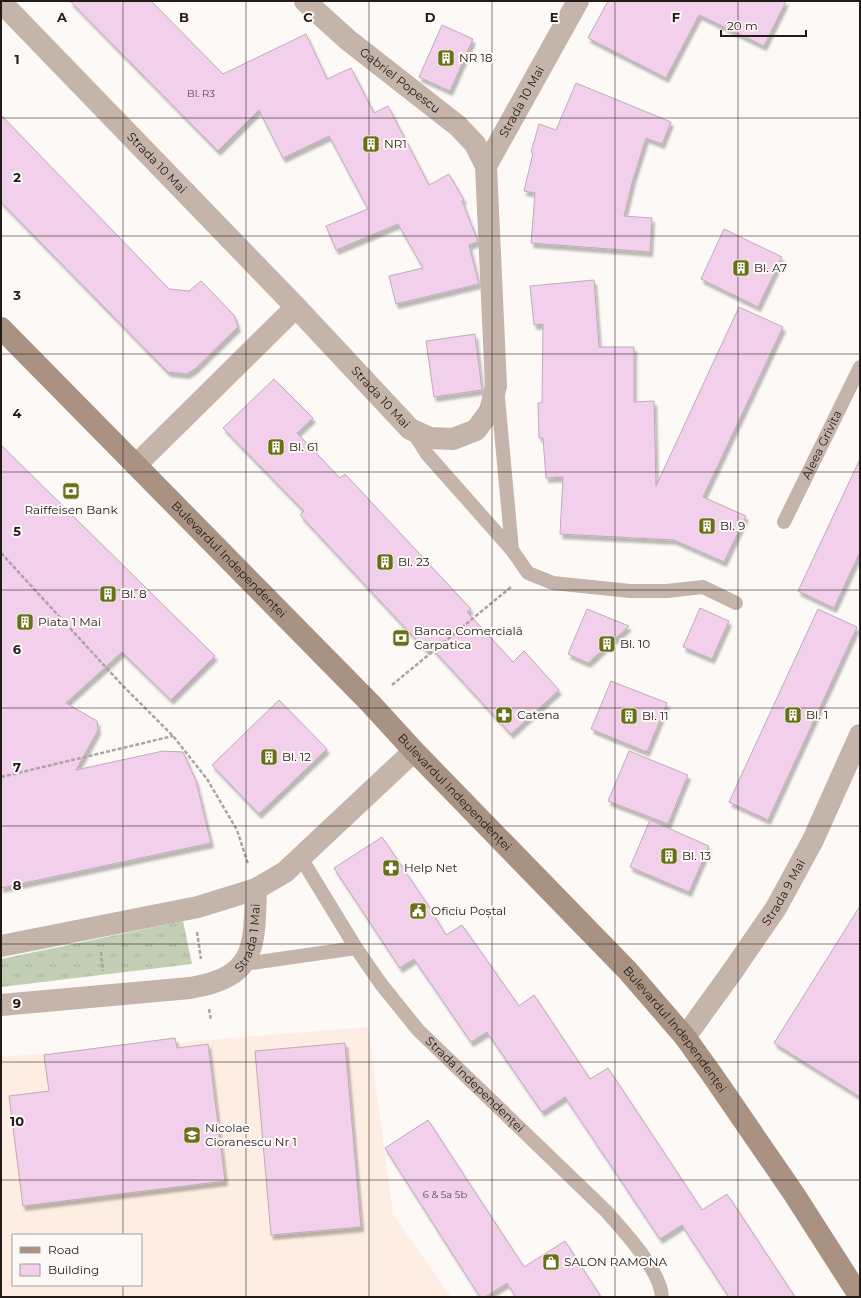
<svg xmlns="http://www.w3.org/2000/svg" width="861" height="1298" font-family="Montserrat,sans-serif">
<defs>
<pattern id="grass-tufts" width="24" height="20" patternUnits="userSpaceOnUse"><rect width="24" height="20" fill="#c2cfb4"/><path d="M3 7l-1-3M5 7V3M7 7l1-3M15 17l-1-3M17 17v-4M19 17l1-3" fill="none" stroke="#a6b19a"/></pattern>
<filter id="shadow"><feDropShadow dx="2.5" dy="4.5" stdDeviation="1" flood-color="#0004"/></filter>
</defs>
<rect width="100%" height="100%" fill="#fdf9f7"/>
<!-- education -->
<path fill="#feede2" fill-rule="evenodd" d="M368,1027L393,1214L451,1297H1V1057ZM13,1235H141V1285H13Z"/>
<!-- grass -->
<polygon fill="url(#grass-tufts)" points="183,921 192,964 1,987 1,959"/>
<!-- building -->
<g fill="#f2cfea" stroke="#bdacb9" filter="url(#shadow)">
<polygon points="70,1 151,1 223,74 306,34 327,79 351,68 374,113 388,106 429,185 449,174 464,200 462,201 477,239 477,242 469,245 479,284 396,304 389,276 423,268 398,224 336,250 326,226 368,209 329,136 283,158 259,110 218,151"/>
<polygon points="608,1 786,1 764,46 699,15 666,78 588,38"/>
<polygon points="442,25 473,39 450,91 419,77"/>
<polygon points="576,83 671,122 662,144 646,138 633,179 624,216 652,218 650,252 531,243 535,193 524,191 533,153 531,152 539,124 556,130"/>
<polygon points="1,115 169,289 189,291 201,281 234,315 238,327 195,369 187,374 168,372 1,202"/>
<polygon points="724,229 782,257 758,307 701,279"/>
<polygon points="594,280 599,347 634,347 634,402 654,401 656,486 739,307 783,327 703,497 746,516 724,562 674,540 560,534 563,477 546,478 543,438 539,438 538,403 542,403 543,324 534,325 530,286"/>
<polygon points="475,334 482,390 434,397 426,341"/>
<polygon points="274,379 313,418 297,433 340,478 345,474 471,609 467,612 513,662 524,651 559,690 511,734 430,646 426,650 300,515 304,511 223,428"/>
<polygon points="1,445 215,656 171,700 122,652 66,703 97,721 98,730 76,770 163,751 183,752 196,781 211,843 1,888"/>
<polygon points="860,459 860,552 834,608 798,591"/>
<polygon points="700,608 729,621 712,659 683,647"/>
<polygon points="587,609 629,626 588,663 568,654"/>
<polygon points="818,609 857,627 768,820 729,802"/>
<polygon points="611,681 667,703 647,752 591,729"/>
<polygon points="279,700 327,749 259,814 212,765"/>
<polygon points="629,751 688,775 668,824 608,801"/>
<polygon points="650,820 709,846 689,892 630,867"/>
<polygon points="382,837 428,905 446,935 462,925 519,1006 534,995 590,1079 608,1068 702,1210 727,1194 795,1297 729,1297 682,1225 660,1239 565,1097 542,1112 487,1032 471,1042 414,959 400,968 334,868"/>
<polygon points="860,906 860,1097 774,1043"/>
<polygon points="175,1038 177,1048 208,1044 225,1181 23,1206 9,1096 49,1091 44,1055"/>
<polygon points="345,1043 361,1227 271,1235 255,1051"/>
<polygon points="428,1120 524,1267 565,1241 601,1297 516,1297 507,1283 485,1297 480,1297 385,1148"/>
</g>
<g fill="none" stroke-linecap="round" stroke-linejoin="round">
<!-- path -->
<g stroke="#aba5a3" stroke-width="2.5" stroke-dasharray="4 2" stroke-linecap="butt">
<polyline points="1,553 123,686 173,736 207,779 237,830 248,864"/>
<polyline points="392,685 511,587"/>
<polyline points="1,777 173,736"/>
<polyline points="197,932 201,959"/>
<polyline points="101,952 103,971"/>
<polyline points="209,1009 211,1020"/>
</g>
<!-- service -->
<g stroke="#c5b4aa" stroke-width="14">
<polyline points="413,432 427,454 512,550 498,398"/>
<path id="s1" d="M784,522L860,367"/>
<polyline points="512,550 528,573 553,583 630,591 667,591 703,587 736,603"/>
<path id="s2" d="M301,858L356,948L381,984L418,1030L606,1211C624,1232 660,1269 662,1297"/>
<polyline points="244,964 356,948"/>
</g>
<!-- minor -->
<g stroke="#c5b4aa" stroke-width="22">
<path id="s3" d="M305,1L348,40L458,126L475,144L486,166"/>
<path id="s4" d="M1,2L296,307L410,429L430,438L453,439L476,430L490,411L496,386L486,166L578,1"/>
<polyline points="136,465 296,307"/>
<polyline points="1,946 198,907 256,889 285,872 414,751"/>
<path id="s5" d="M1,1005L190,988C257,977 254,947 256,889"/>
<path id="s6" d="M685,1037L732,972L776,908L813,840L860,735"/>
</g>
<!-- secondary -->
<path stroke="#aa9283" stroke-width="22" id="s7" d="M1,328L371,704L414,751L628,971L685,1037L713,1076L794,1194L860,1297"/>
</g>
<!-- grid -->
<path fill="none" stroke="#221b17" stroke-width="1" stroke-opacity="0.55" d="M123,1V1235M246,1V1297M369,1V1297M492,1V1297M615,1V1297M738,1V1297M1,118H860M1,236H860M1,354H860M1,472H860M1,590H860M1,708H860M1,826H860M1,944H860M1,1062H860M1,1180H860M123,1285V1297"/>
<!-- icons -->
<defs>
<symbol id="building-square" viewBox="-11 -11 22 22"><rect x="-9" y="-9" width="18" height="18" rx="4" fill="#697118" stroke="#fdf9f7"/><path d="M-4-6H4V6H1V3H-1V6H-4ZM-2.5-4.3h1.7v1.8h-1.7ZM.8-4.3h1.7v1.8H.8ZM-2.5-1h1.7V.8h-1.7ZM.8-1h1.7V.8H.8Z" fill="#fff"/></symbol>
<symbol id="bank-square" viewBox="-11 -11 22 22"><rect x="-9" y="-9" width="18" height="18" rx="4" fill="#697118" stroke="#fdf9f7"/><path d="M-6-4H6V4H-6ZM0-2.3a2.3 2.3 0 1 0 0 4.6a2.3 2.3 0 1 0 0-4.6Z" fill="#fff"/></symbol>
<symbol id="pharmacy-square" viewBox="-11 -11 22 22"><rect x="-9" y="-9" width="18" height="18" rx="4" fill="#697118" stroke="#fdf9f7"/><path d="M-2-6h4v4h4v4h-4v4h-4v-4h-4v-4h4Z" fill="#fff"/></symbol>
<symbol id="civic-square" viewBox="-11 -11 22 22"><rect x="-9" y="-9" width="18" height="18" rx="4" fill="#697118" stroke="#fdf9f7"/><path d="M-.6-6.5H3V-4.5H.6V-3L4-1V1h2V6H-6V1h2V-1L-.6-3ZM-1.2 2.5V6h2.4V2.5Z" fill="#fff"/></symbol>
<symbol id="school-square" viewBox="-11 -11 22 22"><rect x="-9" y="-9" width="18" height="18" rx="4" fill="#697118" stroke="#fdf9f7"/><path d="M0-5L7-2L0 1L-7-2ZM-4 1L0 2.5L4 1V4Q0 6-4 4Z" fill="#fff"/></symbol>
<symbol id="shop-square" viewBox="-11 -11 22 22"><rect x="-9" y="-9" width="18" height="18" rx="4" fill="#697118" stroke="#fdf9f7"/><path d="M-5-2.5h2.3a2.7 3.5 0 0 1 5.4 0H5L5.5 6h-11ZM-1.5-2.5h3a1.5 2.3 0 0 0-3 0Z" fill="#fff"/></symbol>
</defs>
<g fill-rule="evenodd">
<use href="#building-square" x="436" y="48" width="20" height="20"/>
<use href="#building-square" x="361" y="134" width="20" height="20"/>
<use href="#building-square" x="731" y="258" width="20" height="20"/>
<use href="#building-square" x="266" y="437" width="20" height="20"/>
<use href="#bank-square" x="61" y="481" width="20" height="20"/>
<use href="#building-square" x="697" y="516" width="20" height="20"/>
<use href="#building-square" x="375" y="552" width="20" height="20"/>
<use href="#building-square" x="98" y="584" width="20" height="20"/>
<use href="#building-square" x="15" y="612" width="20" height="20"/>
<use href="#bank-square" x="391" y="628" width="20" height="20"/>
<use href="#building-square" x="597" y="634" width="20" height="20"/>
<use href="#pharmacy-square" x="494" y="705" width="20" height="20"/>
<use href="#building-square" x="783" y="705" width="20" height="20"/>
<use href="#building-square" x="619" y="706" width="20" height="20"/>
<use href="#building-square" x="259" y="747" width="20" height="20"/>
<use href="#building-square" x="659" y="846" width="20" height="20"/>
<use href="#pharmacy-square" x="381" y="858" width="20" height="20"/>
<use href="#civic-square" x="408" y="901" width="20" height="20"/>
<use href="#school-square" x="182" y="1125" width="20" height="20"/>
<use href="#shop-square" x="541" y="1252" width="20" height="20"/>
</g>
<g text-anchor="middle" stroke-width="4" stroke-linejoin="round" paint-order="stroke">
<!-- number labels -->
<g font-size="10" fill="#56484c">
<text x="201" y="97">Bl. R3</text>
<text x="445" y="1198">6 &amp; 5a 5b</text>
</g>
<!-- poi labels -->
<g font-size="12" fill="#221b17" stroke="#fdf9f7" text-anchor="start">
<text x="459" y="62">NR 18</text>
<text x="384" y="148">NR1</text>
<text x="754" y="272">Bl. A7</text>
<text x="289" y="451">Bl. 61</text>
<text x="71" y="514" text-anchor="middle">Raiffeisen Bank</text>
<text x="720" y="530">Bl. 9</text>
<text x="398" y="566">Bl. 23</text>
<text x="121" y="598">Bl. 8</text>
<text x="38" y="626">Piata 1 Mai</text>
<text x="414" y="635">Banca Comercială<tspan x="414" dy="14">Carpatica</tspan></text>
<text x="620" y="648">Bl. 10</text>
<text x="517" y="719">Catena</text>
<text x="806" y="719">Bl. 1</text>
<text x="642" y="720">Bl. 11</text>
<text x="282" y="761">Bl. 12</text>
<text x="682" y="860">Bl. 13</text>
<text x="404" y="872">Help Net</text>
<text x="431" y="915">Oficiu Poștal</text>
<text x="205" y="1132">Nicolae<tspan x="205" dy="14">Cioranescu Nr 1</tspan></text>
<text x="564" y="1266">SALON RAMONA</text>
</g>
<!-- street labels -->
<g font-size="12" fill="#221b17" stroke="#fdf9f7">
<text dy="4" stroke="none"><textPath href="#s3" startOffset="124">Gabriel Popescu</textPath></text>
<text dy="4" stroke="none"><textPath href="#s4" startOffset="1004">Strada 10 Mai</textPath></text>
<text dy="4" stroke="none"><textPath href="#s4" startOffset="224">Strada 10 Mai</textPath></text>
<text dy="4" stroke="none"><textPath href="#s4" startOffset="548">Strada 10 Mai</textPath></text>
<text dy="4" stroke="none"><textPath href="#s1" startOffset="86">Aleea Grivita</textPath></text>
<text dy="4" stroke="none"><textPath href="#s7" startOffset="325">Bulevardul Independenței</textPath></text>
<text dy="4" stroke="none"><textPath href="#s7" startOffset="649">Bulevardul Independenței</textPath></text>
<text dy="4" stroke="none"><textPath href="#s6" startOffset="175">Strada 9 Mai</textPath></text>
<text dy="4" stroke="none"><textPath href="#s5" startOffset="276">Strada 1 Mai</textPath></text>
<text dy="4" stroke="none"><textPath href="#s7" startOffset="973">Bulevardul Independenței</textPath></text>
<text dy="4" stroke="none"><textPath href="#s2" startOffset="287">Strada Independenței</textPath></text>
</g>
</g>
<g font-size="13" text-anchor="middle" font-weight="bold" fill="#221b17" stroke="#fdf9f7" stroke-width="4" stroke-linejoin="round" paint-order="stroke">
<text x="62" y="22">A</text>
<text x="184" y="22">B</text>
<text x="308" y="22">C</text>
<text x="430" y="22">D</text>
<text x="554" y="22">E</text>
<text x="676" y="22">F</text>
<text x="17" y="64">1</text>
<text x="17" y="182">2</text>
<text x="17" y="300">3</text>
<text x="17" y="418">4</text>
<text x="17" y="536">5</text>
<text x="17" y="654">6</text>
<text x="17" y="772">7</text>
<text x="17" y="890">8</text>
<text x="17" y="1008">9</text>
<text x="17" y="1126">10</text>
</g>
<!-- border -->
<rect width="861" height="1298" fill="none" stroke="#221b17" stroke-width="4"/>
<!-- legend -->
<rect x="12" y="1234" width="130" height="52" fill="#fdf9f7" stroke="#a5a09d"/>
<rect x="20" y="1247" width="20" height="6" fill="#aa9283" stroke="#a5a09d"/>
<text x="48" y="1254" font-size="12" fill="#221b17">Road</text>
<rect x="20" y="1264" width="20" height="12" fill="#f2cfea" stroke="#a5a09d"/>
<text x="48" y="1274" font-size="12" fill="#221b17">Building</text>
<!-- scale -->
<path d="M721 30v6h85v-6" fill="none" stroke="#221b17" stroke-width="2"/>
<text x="727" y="30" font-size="12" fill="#221b17" stroke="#fdf9f7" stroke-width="3" paint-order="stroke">20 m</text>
</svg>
